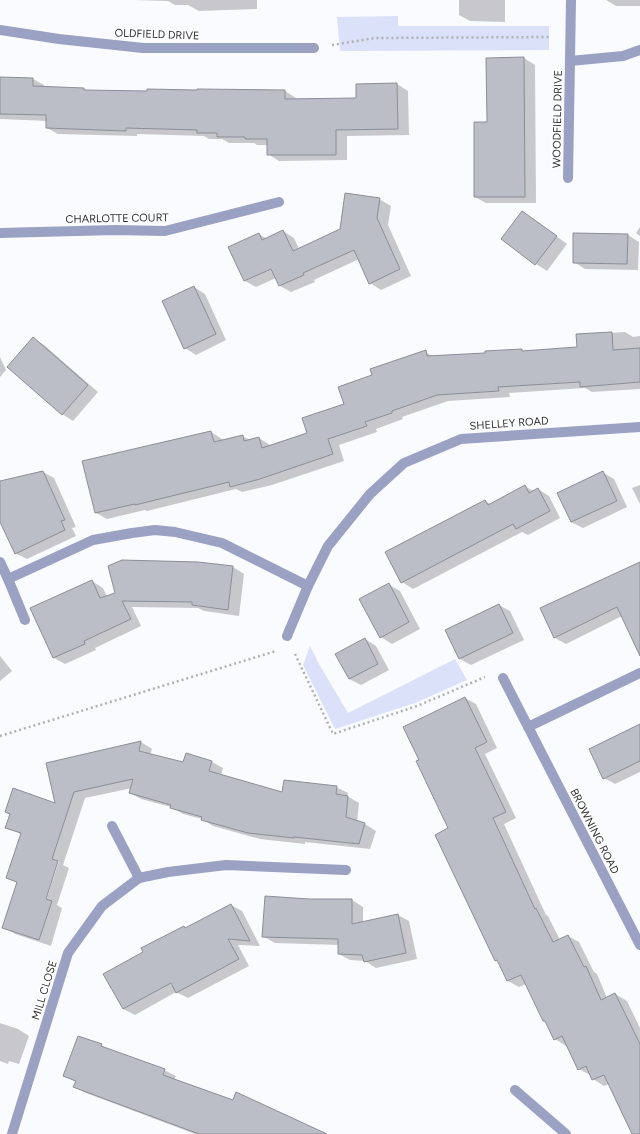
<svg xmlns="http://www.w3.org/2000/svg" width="640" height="1134" font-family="Figtree,sans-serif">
<rect width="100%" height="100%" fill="#fafbff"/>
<!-- green -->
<g fill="#dbe1f9">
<polygon points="398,16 398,26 549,26 549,50 340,51 337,17"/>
<polygon points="310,646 319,664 348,713 455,659 467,680 415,703 335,729 303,665"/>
</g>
<!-- shadow -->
<g fill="#0003" fill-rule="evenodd">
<polygon points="133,0 257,0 257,9 199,11 188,5 175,5 168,1"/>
<polygon points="459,0 505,0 505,22 470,21 459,15"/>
<polygon points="606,0 640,0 640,6 616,6"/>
<polygon points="524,58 535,65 536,203 486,203 475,197 488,123 487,59"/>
<polygon points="0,78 33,79 44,85 44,88 83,88 87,91 148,92 198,90 285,91 296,98 296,100 357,99 397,84 408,91 409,135 347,136 347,160 279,161 268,154 268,145 257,145 254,143 229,143 222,139 209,139 204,136 137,134 137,136 58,134 47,128 47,121 0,119"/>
<polygon points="379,199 391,206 388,225 411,276 381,290 370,283 359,259 314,280 315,282 291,292 280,286 276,278 256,287 245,281 259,234 267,239 283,231 294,238 299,249 341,230"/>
<polygon points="522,212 533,219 567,244 547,271 536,264 502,239"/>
<polygon points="640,227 640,236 636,233"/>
<polygon points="628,235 639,242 638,270 585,269 574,262"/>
<polygon points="194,287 205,294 226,340 196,355 185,348"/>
<polygon points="625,332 633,337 640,336 640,389 592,392 585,388 509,393 510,397 448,401 402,417 403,419 376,429 377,432 339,445 344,461 272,485 242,492 236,489 147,511 145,510 107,519 96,513 211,432 222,439 223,441 242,436 250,440 259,438 270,445 271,447 308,434 345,405 374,376 425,352 434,357 486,354 521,350 524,352 578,348 577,335"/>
<polygon points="33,338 44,345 98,392 73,421 62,414"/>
<polygon points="0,357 6,370 0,377"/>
<polygon points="43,472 54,478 76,527 72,528 76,536 27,559 15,553 0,509 0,482"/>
<polygon points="602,472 614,479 627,507 583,528 571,522"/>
<polygon points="640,485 640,504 632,488"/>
<polygon points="525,486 533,491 538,489 549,496 560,518 528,535 522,532 413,589 402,582 485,501 491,504"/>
<polygon points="198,563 233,567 244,574 239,616 204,611 198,608 132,607 141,626 95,648 96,650 65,664 54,658 92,581 103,588 107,597"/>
<polygon points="640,581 640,633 622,616 566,644 555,638"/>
<polygon points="389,585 400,591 420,629 392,644 381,637"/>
<polygon points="499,605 510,611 524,640 471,665 460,659 446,630"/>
<polygon points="365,639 376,646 389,670 361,685 349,679"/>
<polygon points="0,656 12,671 0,681"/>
<polygon points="465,698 476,704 497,748 485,754 516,818 504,824 546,915 548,916 560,940 568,936 579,942 594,972 597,974 607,998 615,994 627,1001 640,1028 640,1134 634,1134 609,1084 604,1086 593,1079 591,1075 590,1075 579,1069 568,1045 566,1046 555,1039 547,1023 544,1021 526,984 519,987 508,981 500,963 496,960 449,829 420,760"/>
<polygon points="640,725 640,772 615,784 604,778"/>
<path d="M141,742L152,749L150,755L184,764L186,754L212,762L223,768L221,776L283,793L336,787L348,793L347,796L359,803L357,822L365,824L376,831L370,849L305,842V844L260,839L213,826L202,819L183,814L171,807L141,799L130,793L132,788L85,798L63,865L69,868L57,905L62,908L51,946L15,934L4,927L17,883L7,878L22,835L7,827L56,804L47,764ZM57,861H59L45,904H43Z"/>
<polygon points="309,900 352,900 363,907 363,922 398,915 409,921 417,959 376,968 365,961 350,960 339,954 339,945 275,943 264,937"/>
<polygon points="231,905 242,911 260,946 238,945 249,966 188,998 176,992 135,1015 123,1009 144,952 184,927 186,928"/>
<polygon points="0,1023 18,1029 29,1036 19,1064 9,1061 8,1064 0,1061"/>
<polygon points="101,1045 109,1050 164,1070 176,1076 174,1080 311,1134 195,1134 86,1093 75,1087 76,1082 64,1076"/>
</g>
<!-- building -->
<g fill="#bbbdc7" stroke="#8c8e97">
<polygon points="524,57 525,197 474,197 474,122 487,122 486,58"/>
<polygon points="0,77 33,78 33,86 84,88 84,90 147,91 147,89 197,90 197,89 285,90 285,99 356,98 356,84 397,83 398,129 336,130 336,155 267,155 267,139 245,139 245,137 217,137 217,133 197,133 197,130 126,128 126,131 46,128 46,115 0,114"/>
<polygon points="345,193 380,198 377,218 400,269 369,284 354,250 303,273 304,275 279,286 271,269 244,281 228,247 259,233 262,240 283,230 293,251 340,229"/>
<polygon points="522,211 557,236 535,265 501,239"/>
<polygon points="573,233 628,234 627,264 573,263"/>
<polygon points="194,286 216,334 184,349 162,301"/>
<polygon points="612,332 613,350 640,348 640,382 580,387 580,382 498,387 499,391 437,395 392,411 392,413 365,422 367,426 328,439 333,454 260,479 230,487 229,482 135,505 135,504 95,513 82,461 211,431 214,442 243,435 244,441 259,437 262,448 307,433 302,418 344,404 338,387 372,375 370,369 426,350 427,356 485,353 485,351 522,349 522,351 577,347 576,334"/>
<polygon points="33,337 88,385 62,415 7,367"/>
<polygon points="43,471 65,520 61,521 65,530 15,554 0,522 0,481"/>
<polygon points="603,471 617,501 571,522 557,493"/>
<polygon points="525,485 529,493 538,488 550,511 516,529 513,524 401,583 385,552 485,500 488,505"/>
<polygon points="122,560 198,562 233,566 228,610 192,605 192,602 122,601 131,619 84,641 85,644 53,658 30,608 92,580 100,598 115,593 108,566"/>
<polygon points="640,562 640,656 617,607 554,638 540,608"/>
<polygon points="389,583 409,622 380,638 359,599"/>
<polygon points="499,604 513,633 459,659 445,630"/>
<polygon points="365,638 378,664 349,679 335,654"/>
<polygon points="465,697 487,742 475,748 506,812 493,818 535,909 536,908 553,942 568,935 584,967 586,966 601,1000 615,993 640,1044 640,1134 632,1134 604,1075 592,1080 586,1066 578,1070 562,1036 554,1040 545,1021 543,1021 521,975 507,981 497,960 495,961 435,835 448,828 416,761 419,760 403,727"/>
<polygon points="640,724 640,761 603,779 589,749"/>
<polygon points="141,741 139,751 183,762 186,753 212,761 209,771 282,792 284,780 337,786 336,794 348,796 346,817 365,823 359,844 294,837 294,838 248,833 201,820 202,817 170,808 171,805 129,793 133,779 74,792 52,859 58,861 46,899 52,901 39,940 2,928 17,882 6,878 21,833 5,828 10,814 5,812 13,788 55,803 46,763"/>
<polygon points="265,896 309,899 352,899 352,924 398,914 406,953 364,962 362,955 338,954 338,939 262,937"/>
<polygon points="231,904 250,941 228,939 239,959 176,993 171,983 123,1009 103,974 143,952 141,948 184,926 185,928"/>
<polygon points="78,1036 102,1044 101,1046 165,1069 163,1075 233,1100 236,1092 327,1134 199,1134 73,1087 76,1081 63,1076"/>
</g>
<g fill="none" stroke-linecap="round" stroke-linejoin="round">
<!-- path -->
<g stroke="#b0b1b5" stroke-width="2.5" stroke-dasharray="2 3" stroke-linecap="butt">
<polyline points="332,45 375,38 551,37"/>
<polyline points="295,654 333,734 417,706 485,677"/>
<polyline points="0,736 276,651"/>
</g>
<!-- lane -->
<polyline stroke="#9ba1c2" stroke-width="10" points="515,1090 566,1134"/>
<!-- street -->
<g stroke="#9ba1c2" stroke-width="10">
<polyline points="0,30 59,39 143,48 314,48"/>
<polyline points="570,61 623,56 640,50"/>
<polyline points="568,178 571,0"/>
<polyline points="0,233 115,230 165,231 279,202"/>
<polyline points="0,562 8,579 25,620"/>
<polyline points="8,579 93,540 132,533 155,530 175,532 222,543 308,586"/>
<polyline points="287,636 308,586 328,546 370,494 404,463 461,439 640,427"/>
<polyline points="503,678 640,945"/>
<polyline points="528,727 640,673"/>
<polyline points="112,826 139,878"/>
<polyline points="12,1134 68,953 102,906 139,878 168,872 226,865 346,870"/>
</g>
</g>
<g text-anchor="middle" stroke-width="3" stroke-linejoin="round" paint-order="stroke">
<!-- street labels -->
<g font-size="11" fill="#2f3034" stroke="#fff">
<text transform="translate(157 34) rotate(2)" y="4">OLDFIELD DRIVE</text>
<text transform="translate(557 119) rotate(-89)" y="4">WOODFIELD DRIVE</text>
<text transform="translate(117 218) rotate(-1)" y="4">CHARLOTTE COURT</text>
<text transform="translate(509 423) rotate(-4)" y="4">SHELLEY ROAD</text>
<text transform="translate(595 831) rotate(63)" y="4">BROWNING ROAD</text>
<text transform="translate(44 990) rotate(-73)" y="4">MILL CLOSE</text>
</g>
</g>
</svg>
